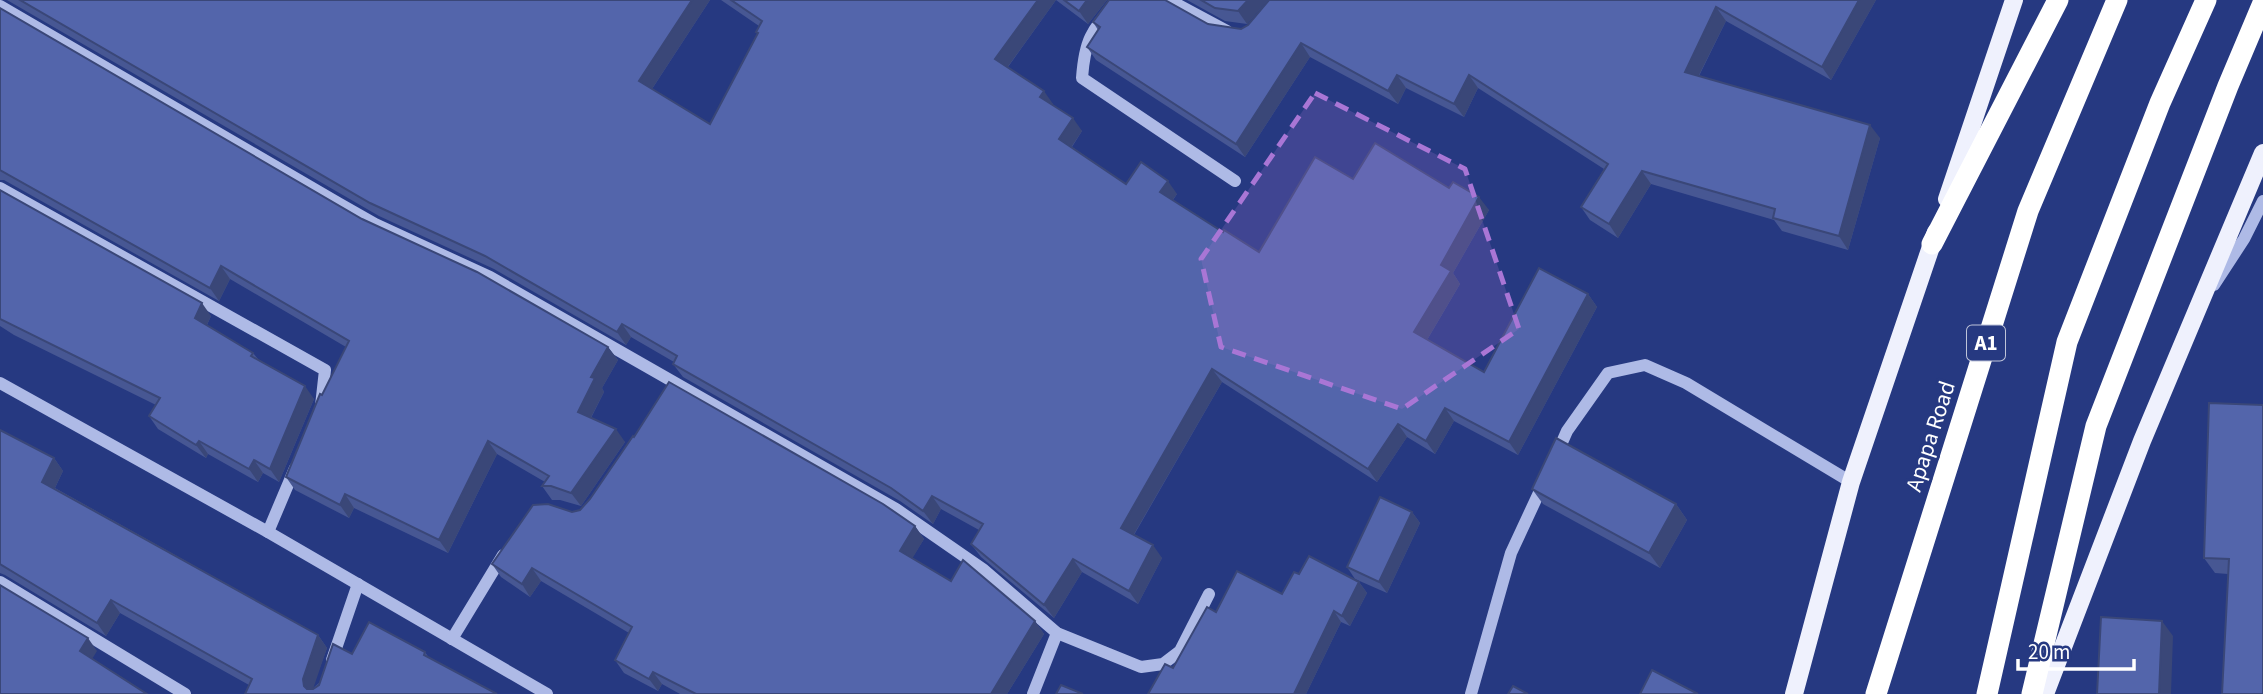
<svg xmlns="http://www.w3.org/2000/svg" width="2263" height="694" font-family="'Source Sans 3',sans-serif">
<rect width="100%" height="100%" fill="#263981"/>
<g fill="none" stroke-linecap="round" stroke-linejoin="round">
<!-- minor -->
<g stroke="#aebae6" stroke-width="12">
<path d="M1118,0C1092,31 1085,37 1082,78L1235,181"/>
<polyline points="1169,0 1227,31"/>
<polyline points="0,6 338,203 375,224 490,277 896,509 984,570 1057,633 1141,667 1163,664 1180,651 1209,594"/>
<polyline points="0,188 325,370 321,406"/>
<polyline points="2214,285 2244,239 2263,201"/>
<polyline points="0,383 268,532 547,694"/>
<polyline points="1556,456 1567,431 1608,373 1645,365 1686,383 1851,482"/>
<polyline points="268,532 295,468"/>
<polyline points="0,582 185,694"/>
<polyline points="452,639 503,555"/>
<polyline points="332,660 358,584"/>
<polyline points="1033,694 1057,633"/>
<polyline points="1471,694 1511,553 1544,482"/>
</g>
<!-- major -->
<g stroke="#eff1fd" stroke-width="18">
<polyline points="1947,199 2014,0"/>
<polyline points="1794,694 1851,482 1936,232"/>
<polyline points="2045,694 2142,441 2263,153"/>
</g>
<!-- highway -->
<g stroke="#fff" stroke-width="21">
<polyline points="1932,244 2058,0"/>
<polyline points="1876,694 2028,211 2117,0"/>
<polyline points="1987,694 2067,342 2160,103 2206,0"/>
<polyline points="2032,694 2096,426 2228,86 2263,3"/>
</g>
</g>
<!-- wall -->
<g fill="#475793">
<polygon points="7,0 710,0 652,89 710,124 758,34 756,32 759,26 721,0 1107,0 1088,24 1056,0 1008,67 1053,104 1052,105 1082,131 1072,147 1126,184 1177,194 1173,200 1223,232 1259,252 1353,179 1449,188 1489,210 1453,273 1460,284 1427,340 1484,372 1588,294 1597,307 1518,455 1454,421 1435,454 1407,437 1377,482 1222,382 1134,535 1162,558 1138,604 1082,572 1054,618 981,557 971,544 979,530 941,509 933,524 900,501 683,377 673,364 674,362 631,337 626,345 494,269 379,216"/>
<polygon points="1187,0 1268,0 1247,24 1225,21"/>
<polygon points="1269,0 1876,0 1831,80 1726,21 1699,76 1880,138 1848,250 1782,231 1774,220 1651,184 1618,238 1590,220 1581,207 1604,169 1478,88 1464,117 1406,88 1398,104 1310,57 1245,157 1096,60 1087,47 1098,30 1093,22 1208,24 1241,29 1248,25"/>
<polygon points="0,8 362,219 608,347 618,360 602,388 604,392 591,418 625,442 581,506 560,500 552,500 542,486 545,482 497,454 448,553 354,508 349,518 295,490 286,477 322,395 346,347 230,279 219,301 4,180 0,180"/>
<polygon points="0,190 211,316 207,325 253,353 258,359 314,399 279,482 263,473 258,482 208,454 206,458 158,429 149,416 156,405 14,335 0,326"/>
<polygon points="2263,405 2228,574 2215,573 2204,558"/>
<polygon points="0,430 54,458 63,471 55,488 318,635 327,648 312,689 352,654 425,652 429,658 497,694 245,694 249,685 120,613 106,636 5,575 0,573"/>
<polygon points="1532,489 1676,504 1687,520 1660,568 1543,504"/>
<polygon points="572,512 915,526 924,539 912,558 951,581 1035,621 1044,634 1007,694 680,694 662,684 658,691 624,673 615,660 629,633 541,581 530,597 501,577 492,564"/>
<polygon points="1412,512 1420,523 1387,593 1355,579 1347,567"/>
<polygon points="1299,574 1359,582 1367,593 1350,626 1341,622 1306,694 1148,694 1173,668 1216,612 1282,594"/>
</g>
<!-- shaded-wall -->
<g fill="#3a4778">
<polygon points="692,0 710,0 648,95 639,81"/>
<polygon points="1038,0 1056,0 1004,72 995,59"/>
<polygon points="1087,0 1107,0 1088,24 1079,11"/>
<polygon points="1248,0 1268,0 1247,24 1238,11"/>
<polygon points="1859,0 1876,0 1831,80 1822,67"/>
<polygon points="1716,7 1726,21 1694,85 1685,72"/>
<polygon points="1301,43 1310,57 1245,157 1236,144"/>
<polygon points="1397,75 1406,88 1398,104 1388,91"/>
<polygon points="1469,75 1478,88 1464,117 1454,104"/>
<polygon points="1044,91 1053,104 1049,110 1040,97"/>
<polygon points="1073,118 1082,131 1068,152 1059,139"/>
<polygon points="1870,125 1880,138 1848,250 1839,236"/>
<polygon points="1642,171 1651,184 1618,238 1609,224"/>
<polygon points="1168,181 1177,194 1169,205 1160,192"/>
<polygon points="1479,197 1489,210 1453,273 1460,284 1424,345 1414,332 1441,265"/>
<polygon points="221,266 230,279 219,301 210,288"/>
<polygon points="1588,294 1597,307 1518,455 1509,442"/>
<polygon points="202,303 211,316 204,331 195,318"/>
<polygon points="622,324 631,337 626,345 617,332"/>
<polygon points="608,347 618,360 602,388 604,392 587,425 578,412 591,377"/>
<polygon points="1212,369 1222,382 1130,541 1121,528"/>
<polygon points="305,386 314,399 279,482 270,469"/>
<polygon points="1445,408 1454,421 1435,454 1426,441"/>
<polygon points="1398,424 1407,437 1377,482 1368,469"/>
<polygon points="616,429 625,442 581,506 571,493"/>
<polygon points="199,441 208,454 206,458 196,445"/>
<polygon points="488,441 497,454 448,553 439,540"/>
<polygon points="54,458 63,471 52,494 42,482"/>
<polygon points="254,460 263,473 258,482 249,469"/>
<polygon points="345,494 354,508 349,518 340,505"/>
<polygon points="932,496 941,509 933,524 923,511"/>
<polygon points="1676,504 1687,520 1660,568 1649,553"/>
<polygon points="1412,512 1420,523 1387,593 1379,582"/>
<polygon points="915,526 924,539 909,564 900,551"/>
<polygon points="1153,545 1162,558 1138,604 1129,591"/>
<polygon points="1073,559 1082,572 1054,618 1044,605"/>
<polygon points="532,568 541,581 530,597 522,584"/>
<polygon points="1359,582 1367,593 1350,626 1342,616"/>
<polygon points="111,600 120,613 106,636 97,623"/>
<polygon points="1334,611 1341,622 1306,694 1294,694"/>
<polygon points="1035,621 1044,634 1007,694 991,694"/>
<polygon points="2162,621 2173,636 2171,694 2159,694"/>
<polygon points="318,635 327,648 312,692 304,686 303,679"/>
<polygon points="88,638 97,651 89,664 80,651"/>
<polygon points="653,672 662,684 658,691 649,679"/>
</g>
<!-- building -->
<g fill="#5365ab" stroke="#3a4778" stroke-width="2">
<polygon points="20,0 692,0 639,81 710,124 758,33 756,32 762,21 731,0 1038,0 995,59 1044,91 1040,97 1073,118 1059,139 1126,184 1141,162 1168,181 1160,192 1223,232 1224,230 1259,252 1315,157 1353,179 1375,143 1449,188 1453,182 1479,197 1441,265 1451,271 1414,332 1484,372 1539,268 1588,294 1509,442 1445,408 1426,441 1398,424 1368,469 1212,369 1121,528 1153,545 1129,591 1073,559 1044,605 971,544 983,524 932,496 923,511 891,488 673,364 677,356 622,324 617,332 485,256 370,203"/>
<polygon points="1064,0 1087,0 1079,11"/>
<polygon points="1109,0 1165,0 1208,24 1241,29 1248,25 1269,0 1859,0 1822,67 1716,7 1685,72 1870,125 1839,236 1773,218 1775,209 1642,171 1609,224 1581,207 1608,164 1469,75 1454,104 1397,75 1388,91 1301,43 1236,144 1087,47 1100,27 1093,22"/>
<polygon points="1201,0 1248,0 1238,11 1215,8"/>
<polygon points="0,8 362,219 477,272 608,347 591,377 595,378 578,412 616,429 571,493 551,486 542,486 549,476 488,441 439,540 345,494 340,505 286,477 320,394 322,395 349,341 221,266 210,288 0,170"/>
<polygon points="0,190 202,303 195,318 253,353 251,356 305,386 270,469 254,460 249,469 199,441 196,445 149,416 160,398 0,319"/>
<polygon points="669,382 883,504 915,526 900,551 951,581 963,560 1035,621 991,694 696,694 653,672 649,679 615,660 632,627 532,568 522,584 492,564 533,505 548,504 572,512 580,510 590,499 633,436 634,437"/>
<polygon points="2209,403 2263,405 2263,694 2222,694 2229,559 2204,558"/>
<polygon points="0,430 54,458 42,482 318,635 303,679 304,686 307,689 313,689 319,685 333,644 352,654 369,622 425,652 424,655 497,694 245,694 252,679 111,600 97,623 0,564"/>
<polygon points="1556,438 1676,504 1649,553 1532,489"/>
<polygon points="1380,497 1412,512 1379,582 1347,567"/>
<polygon points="1309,556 1359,582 1342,616 1334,611 1294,694 1148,694 1165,664 1173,668 1207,607 1216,612 1237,571 1282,594 1294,572 1299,574"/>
<polygon points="0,585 88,638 80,651 147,694 0,694"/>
<polygon points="2101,617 2162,621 2159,694 2097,694"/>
<polygon points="1652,670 1698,694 1640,694"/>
<polygon points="1061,685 1083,694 1056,694"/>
<polygon points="1513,686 1528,694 1508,694"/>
</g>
<!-- marked area -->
<path fill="#a976d5" fill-opacity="0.2" stroke="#a976d5" stroke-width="5" stroke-dasharray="14 9" stroke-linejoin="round" d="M1315,93L1465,169L1519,329L1402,409L1221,347L1201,259Z"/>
<g text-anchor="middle" stroke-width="6" stroke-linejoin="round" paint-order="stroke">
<!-- shield labels -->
<rect fill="#263981" stroke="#bec4d9" stroke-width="2" x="1967" y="325.5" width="38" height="35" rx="5"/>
<g font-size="21" font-weight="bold" fill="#fff">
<text x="1986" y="350">A1</text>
</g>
<!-- street labels -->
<g font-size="23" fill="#fff" stroke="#263981">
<text transform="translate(1930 436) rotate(-72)" y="8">Apapa Road</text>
</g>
</g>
<!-- scale -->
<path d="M2018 659v10h116v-10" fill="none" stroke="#ffffff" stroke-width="3.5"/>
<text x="2028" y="659" font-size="21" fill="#ffffff" stroke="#263981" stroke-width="5" paint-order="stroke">20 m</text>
</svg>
